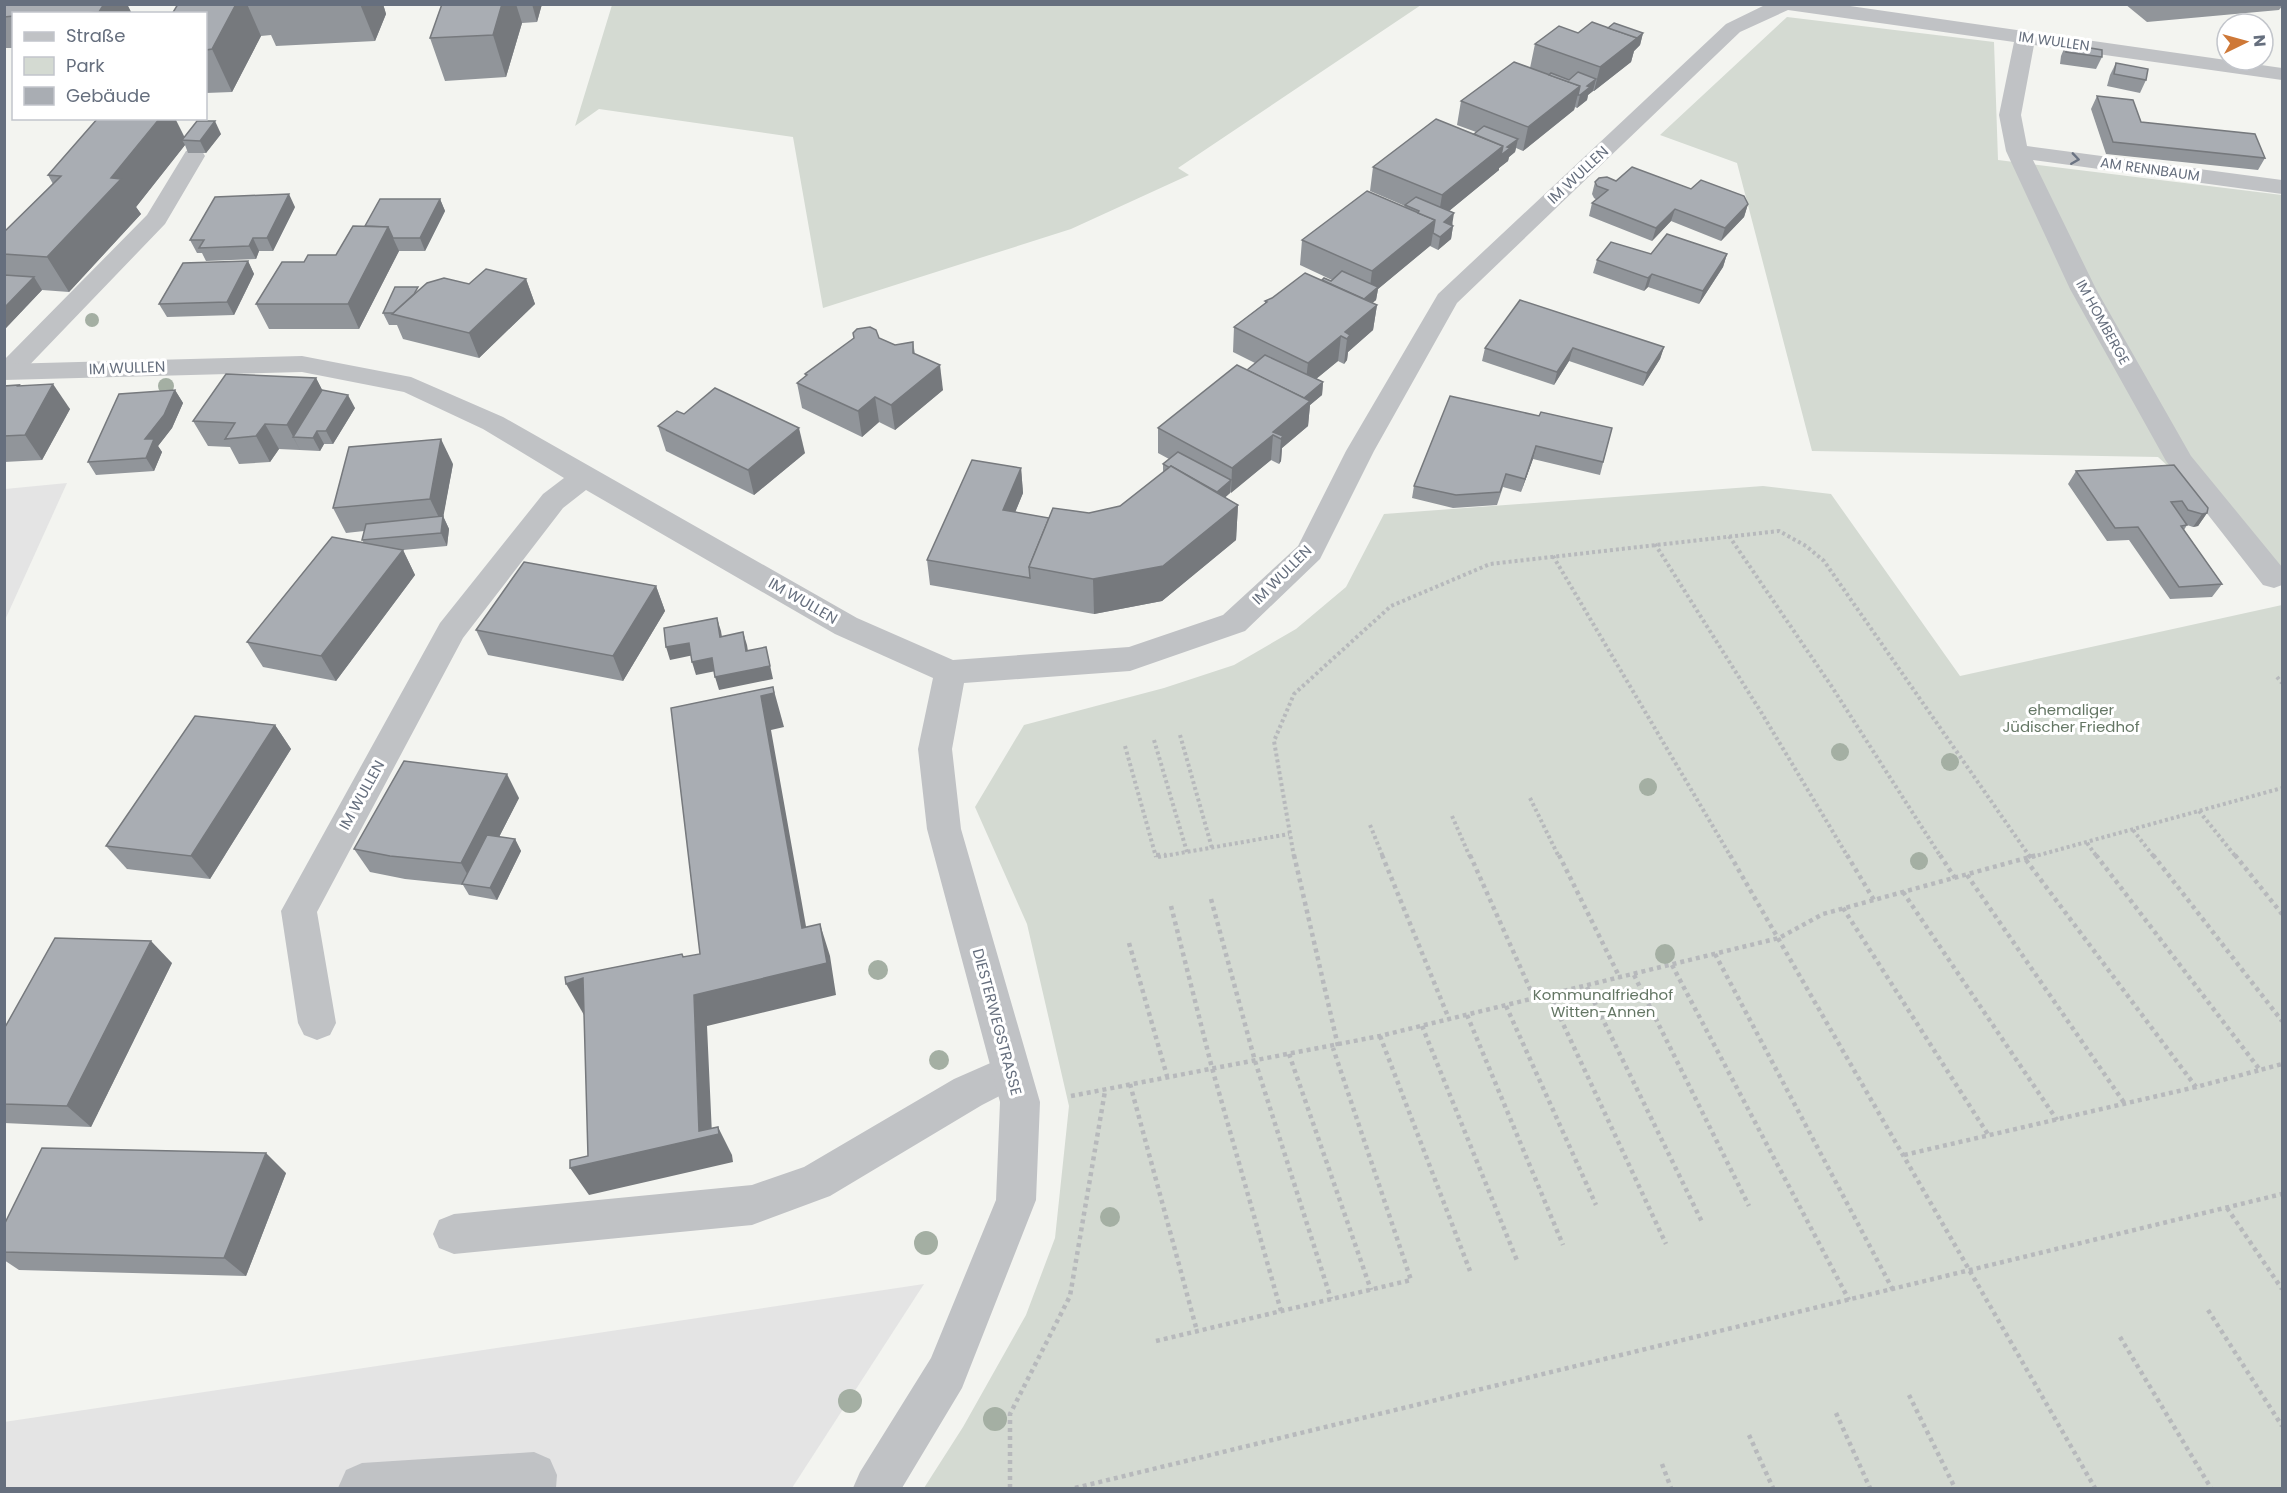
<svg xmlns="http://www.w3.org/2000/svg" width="2287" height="1493" font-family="Poppins,sans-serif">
<rect width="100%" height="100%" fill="#f3f4f0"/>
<!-- built -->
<g fill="#e4e4e4">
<polygon points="67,483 5,620 5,489"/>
<polygon points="924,1284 792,1488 5,1488 4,1422"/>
</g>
<!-- green -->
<g fill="#d4dad2">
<polygon points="612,5 612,4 1421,5 1178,168 1189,175 1071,229 823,308 793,137 599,109 575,126"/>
<polygon points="1787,17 1994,42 1998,160 2282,195 2282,570 2158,457 1812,451 1737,163 1660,135"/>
<polygon points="1763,486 1831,494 1960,676 2282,605 2282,1488 924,1488 963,1427 1026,1315 1055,1238 1069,1106 1027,924 975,807 1024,725 1164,688 1234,665 1296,629 1346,587 1384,514"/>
</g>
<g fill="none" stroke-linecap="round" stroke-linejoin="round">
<!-- path-far1 -->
<g stroke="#b7b9bc" stroke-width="4" stroke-dasharray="3 3" stroke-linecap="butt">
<polyline points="1729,536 1832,687 1941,857"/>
<polyline points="1655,544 1761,712 1848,857"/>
<polyline points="1553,556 1731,857"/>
<polyline points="2277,677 2282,683"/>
<polyline points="1180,735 1212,848"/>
<polyline points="1154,740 1187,852"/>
<polyline points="1125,746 1156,857"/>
<polyline points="1530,798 1559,857"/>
<polyline points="2199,811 2236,857"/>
<polyline points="1452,816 1470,857"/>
<polyline points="1370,825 1383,857"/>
<polyline points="2133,830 2154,857"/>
<polyline points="2087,843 2097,857"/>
<polyline points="1158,857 1289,834"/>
<polyline points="1294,857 1274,741 1294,694 1391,606 1490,564 1779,531 1806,546 1824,561 2030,857"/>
<polyline points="2032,857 2282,788"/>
</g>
<!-- path -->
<g stroke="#b7b9bc" stroke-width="4.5" stroke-dasharray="4 4" stroke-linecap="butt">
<polyline points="1156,855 1166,855"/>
<polyline points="1294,855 1338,1046"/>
<polyline points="1382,855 1449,1019"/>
<polyline points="1470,855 1535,1000"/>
<polyline points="1559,855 1620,978"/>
<polyline points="1730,855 2095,1488"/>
<polyline points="1847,855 1874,900"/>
<polyline points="1940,855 1955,878"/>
<polyline points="2029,855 2031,858"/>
<polyline points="2096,855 2260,1070 2282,1064"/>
<polyline points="2153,855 2282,1021"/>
<polyline points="2235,855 2282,914"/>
<polyline points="2026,860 2196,1087 2260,1070"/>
<polyline points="1967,875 2125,1104"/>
<polyline points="1903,892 2057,1120"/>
<polyline points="1211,899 1255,1061 1331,1299"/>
<polyline points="1171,906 1212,1068 1281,1311"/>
<polyline points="1843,908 1989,1136"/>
<polyline points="1129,943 1167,1076"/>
<polyline points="1715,954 1893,1290"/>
<polyline points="1672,965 1849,1300"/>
<polyline points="1634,975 1749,1206"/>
<polyline points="1587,987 1703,1224"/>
<polyline points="1550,996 1666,1244"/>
<polyline points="1506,1006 1596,1205"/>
<polyline points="1467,1015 1563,1245"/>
<polyline points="1422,1026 1518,1263"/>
<polyline points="1380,1036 1470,1271"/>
<polyline points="1289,1054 1371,1290"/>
<polyline points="1130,1084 1197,1331"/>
<polyline points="1071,1096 1380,1036 1779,938 1823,914 2037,855"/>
<polyline points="1904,1155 2196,1087"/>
<polyline points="2227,1208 2282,1289"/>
<polyline points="2208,1310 2282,1426"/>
<polyline points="2120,1337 2211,1488"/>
<polyline points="1156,1341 1411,1280 1333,1048"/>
<polyline points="1909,1395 1955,1488"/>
<polyline points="1836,1413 1870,1488"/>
<polyline points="1749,1435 1773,1488"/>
<polyline points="1662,1464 1671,1488"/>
<polyline points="1010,1488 1010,1414 1070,1296 1105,1091"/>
<polyline points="1075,1488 2282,1194"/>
</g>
<!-- lane -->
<g fill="#c0c2c5" fill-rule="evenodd">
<polygon points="194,149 202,151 205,156 165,224 17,378 4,379 4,360 147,215 186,151"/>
<polygon points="1011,1054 1025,1059 1030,1071 1025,1083 982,1105 830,1196 752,1225 454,1254 439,1248 433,1234 439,1220 454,1214 752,1185 804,1167 954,1079"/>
<polygon points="534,1452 550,1459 557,1475 556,1488 338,1488 346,1470 362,1463"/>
</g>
<!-- street -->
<polygon fill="#c0c2c5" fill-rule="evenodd" points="1767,4 1836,4 2282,68 2282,80 2034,45 2021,115 2027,146 2282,180 2282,194 2033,160 2096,289 2191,456 2282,567 2282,585 2274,588 2263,585 2166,461 2070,289 2006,151 1999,115 2014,42 1788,10 1740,32 1457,303 1374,451 1320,559 1245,631 1130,671 964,683 952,749 961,829 1040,1102 1036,1200 962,1388 902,1488 853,1488 860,1472 931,1358 996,1200 1000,1102 927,829 918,749 933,678 835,634 586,490 563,508 463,638 317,912 336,1023 330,1035 317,1040 304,1035 298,1023 281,911 440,623 543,494 564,478 483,429 404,392 302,372 4,380 4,364 302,356 411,377 503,417 857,618 953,660 1129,647 1223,615 1298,546 1346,451 1438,294 1726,24"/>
</g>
<!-- trees -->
<g fill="#a4afa3">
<circle cx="92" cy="320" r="7"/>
<circle cx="166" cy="386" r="8"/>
<circle cx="1840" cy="752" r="9"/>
<circle cx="1950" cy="762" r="9"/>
<circle cx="1648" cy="787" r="9"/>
<circle cx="1919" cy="861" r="9"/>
<circle cx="1665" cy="954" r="10"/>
<circle cx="878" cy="970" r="10"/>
<circle cx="939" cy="1060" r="10"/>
<circle cx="1110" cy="1217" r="10"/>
<circle cx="926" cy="1243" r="12"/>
<circle cx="850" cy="1401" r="12"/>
<circle cx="995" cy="1419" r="12"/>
</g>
<!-- wall -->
<g fill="#91959a">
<polygon points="4,4 127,4 132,14 14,14 14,48 6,48 4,51"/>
<polygon points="178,4 383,4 386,14 375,41 276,46 271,35 261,36 232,92 206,93 206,14"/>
<polygon points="442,4 542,4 537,22 522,23 506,77 445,81 430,38"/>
<polygon points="2125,4 2283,4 2283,5 2279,10 2147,22"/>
<polygon points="1608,28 1643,33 1640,45 1634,51 1631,62 1594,91 1593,91 1588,95 1587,100 1577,108 1575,107 1574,110 1523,151 1516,148 1515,152 1509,157 1508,161 1499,168 1499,170 1449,211 1453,226 1451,239 1438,250 1430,246 1378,289 1376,300 1372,303 1377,305 1373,330 1348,352 1347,360 1344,364 1338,361 1316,379 1323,382 1322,395 1310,405 1308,426 1282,448 1281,461 1279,464 1271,460 1225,497 1238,505 1236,540 1162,601 1094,614 930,585 927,560 1021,468 1023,493 1015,512 1049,518 1089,513 1120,506 1163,473 1163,464 1169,459 1158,453 1158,428 1247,370 1255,363 1233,352 1234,327 1265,303 1265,301 1322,280 1331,281 1332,280 1300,265 1302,240 1405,208 1405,206 1370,191 1373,167 1474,134 1476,132 1457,125 1461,101 1530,68 1535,44 1578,33"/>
<polygon points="2066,44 2102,57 2096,69 2060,64 2061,56"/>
<polygon points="2116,63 2146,80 2140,93 2107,86 2110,75"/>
<polygon points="2097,96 2141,122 2265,158 2258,170 2106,154 2091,109"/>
<polygon points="221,134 206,153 188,153 185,145 136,207 141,214 69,292 42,290 6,328 4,327 4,232 53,184 48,175 184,137"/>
<polygon points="1616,181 1691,189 1748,204 1744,217 1721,241 1671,221 1652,241 1589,216 1592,203 1597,200 1594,198 1592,194 1595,182"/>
<polygon points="440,199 445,211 425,251 399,251 359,329 269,329 256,304 304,262 336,255 365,226"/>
<polygon points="295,207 273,251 259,251 256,259 206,261 202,253 197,253 190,240"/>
<polygon points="1651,254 1727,254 1723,267 1699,304 1648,287 1644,291 1593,273 1597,260"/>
<polygon points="248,261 254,274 234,315 167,317 159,304"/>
<polygon points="526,279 535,304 479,358 403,339 397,325 389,325 383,313 469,284"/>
<polygon points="879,338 895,345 913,342 915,354 943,390 895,430 879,422 862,437 802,408 797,383 806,376 805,374"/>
<polygon points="1664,347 1660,359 1643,386 1569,361 1554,385 1482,361 1485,348"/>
<polygon points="316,378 322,390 355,408 333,444 324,444 320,451 279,449 270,462 239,464 230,447 208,446 193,421"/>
<polygon points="4,386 20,386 70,409 42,460 4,462"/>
<polygon points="175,390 183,403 172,428 158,446 162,452 154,471 96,475 88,462"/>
<polygon points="684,414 805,453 754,495 666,451 658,426"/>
<polygon points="1539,416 1612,428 1600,475 1533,459 1521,492 1503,487 1497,505 1453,508 1412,498 1414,486"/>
<polygon points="453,464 443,516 449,529 447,546 403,550 415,575 336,681 263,667 247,642 364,543 362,540 364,531 346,533 333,508"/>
<polygon points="2174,465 2207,513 2198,526 2193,527 2187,525 2184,530 2222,584 2212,597 2170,599 2129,540 2107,541 2068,484 2076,471"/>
<polygon points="656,586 665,611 623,681 488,655 476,630"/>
<polygon points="275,725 291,749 210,879 127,869 106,846"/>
<polygon points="519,798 499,837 515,839 521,851 497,900 469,895 463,885 405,879 370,872 354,849"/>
<polygon points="172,963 91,1127 4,1123 4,1029"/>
<polygon points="286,1173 246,1276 19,1270 4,1260 4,1225"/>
</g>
<!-- shaded-wall -->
<g fill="#76797d">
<polygon points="104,4 127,4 132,14 99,14 99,12"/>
<polygon points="236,4 247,4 261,36 232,92 212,49"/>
<polygon points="360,4 383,4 386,14 375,41"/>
<polygon points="502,4 516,4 522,23 506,77 493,35"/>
<polygon points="532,4 542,4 537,22"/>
<polygon points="1643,33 1640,45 1634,51 1631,62 1594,91 1600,67"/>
<polygon points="1596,79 1593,91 1588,95 1587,100 1577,108 1580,95 1587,86"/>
<polygon points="1580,86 1574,110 1523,151 1528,127"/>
<polygon points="160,118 175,118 186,140 182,140 185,145 136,207 141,214 69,292 47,257"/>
<polygon points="215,121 221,134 206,153 200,141"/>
<polygon points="1518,139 1515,152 1509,157 1508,161 1499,168 1499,170 1438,220 1442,195 1503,146 1507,147"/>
<polygon points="289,194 295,207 273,251 267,238"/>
<polygon points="440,199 445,211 425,251 420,238"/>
<polygon points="1748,204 1744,217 1721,241 1725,228"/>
<polygon points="1675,209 1671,221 1652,241 1656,228"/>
<polygon points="1454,213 1452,226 1444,222"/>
<polygon points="1435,220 1431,245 1378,289 1376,300 1352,320 1354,308 1369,295 1372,271"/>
<polygon points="1453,226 1451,239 1438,250 1440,237"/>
<polygon points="388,227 399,251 359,329 348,304"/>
<polygon points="253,238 259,251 256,259 249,246"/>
<polygon points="1727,254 1723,267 1699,304 1703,291"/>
<polygon points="248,261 254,274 234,315 227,302"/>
<polygon points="1652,274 1648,287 1644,291 1648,278"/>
<polygon points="34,277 42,290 6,328 4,325 4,308"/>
<polygon points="526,279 535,304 479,358 469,333"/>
<polygon points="1377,305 1373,330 1348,352 1347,360 1344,364 1347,339 1345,332"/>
<polygon points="1341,336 1338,361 1305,388 1308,363"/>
<polygon points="1664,347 1660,359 1643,386 1647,373"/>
<polygon points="1573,348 1569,361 1554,385 1557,372"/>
<polygon points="940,365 943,390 895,430 891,405"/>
<polygon points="316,378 329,403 293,437 300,450 287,425"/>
<polygon points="1323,382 1322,395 1310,405 1308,426 1282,448 1281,461 1279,464 1281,439 1273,435 1271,460 1231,493 1232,468 1294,406"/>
<polygon points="53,384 70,409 42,460 25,435"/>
<polygon points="175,390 183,403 172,428 158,446 162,452 154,471 146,458 145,439"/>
<polygon points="348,395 355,408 333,444 326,431"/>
<polygon points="875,397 879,422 862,437 858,411"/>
<polygon points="265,424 279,449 270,462 256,436"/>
<polygon points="799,428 805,453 754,495 748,470"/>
<polygon points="317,431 324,444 320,451 313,438"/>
<polygon points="441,439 453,464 442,524 430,499"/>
<polygon points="1536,446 1533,459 1521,492 1525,479"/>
<polygon points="1021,468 1023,493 1006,535 1003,510"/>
<polygon points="1231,480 1230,493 1216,506 1216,493"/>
<polygon points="1238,505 1236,540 1162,601 1094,614 1093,579"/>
<polygon points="2207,513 2198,526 2193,527 2202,514"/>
<polygon points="443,516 449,529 447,546 441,533"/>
<polygon points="403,550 415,575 336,681 321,656"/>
<polygon points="656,586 665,611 623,681 613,656"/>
<polygon points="717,618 721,631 724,649 720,637"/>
<polygon points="743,632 747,645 750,664 746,651"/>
<polygon points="689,643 694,655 670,660 666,647"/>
<polygon points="766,647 773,679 719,690 715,677"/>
<polygon points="712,658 716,671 696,675 692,662"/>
<polygon points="773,687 784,727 771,730 812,960 802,928 761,696"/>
<polygon points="275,725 291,749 210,879 191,856"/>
<polygon points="507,774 519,798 474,886 461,863"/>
<polygon points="515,839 521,851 497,900 490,888"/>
<polygon points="820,924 830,956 836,995 707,1026 712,1135 718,1127 732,1155 733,1162 589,1195 570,1168 699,1131 694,995"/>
<polygon points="151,941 172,963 91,1127 67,1106"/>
<polygon points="583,978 584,1015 566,984"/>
<polygon points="266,1153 286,1173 246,1276 224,1258"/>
</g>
<!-- building -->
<g fill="#a9adb3" stroke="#76797d" stroke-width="1.5">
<polygon points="4,4 104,4 99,12 71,14 14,14 14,16 4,17 4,7 6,5 4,5"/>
<polygon points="178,4 236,4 212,49 206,50 206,14 172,14"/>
<polygon points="442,4 502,4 493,35 430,38"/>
<polygon points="1592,22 1637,38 1600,67 1535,44 1559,26 1578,33"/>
<polygon points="1614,23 1643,33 1637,38 1608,28"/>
<polygon points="2066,44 2102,50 2102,57 2066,52"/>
<polygon points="1514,62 1580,86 1528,127 1461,101"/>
<polygon points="2116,63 2148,69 2146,80 2114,74"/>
<polygon points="1578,72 1596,79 1587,86 1590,87 1580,95 1578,95 1580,86 1549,75 1551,73 1569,80"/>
<polygon points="2097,96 2133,100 2141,122 2255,134 2265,158 2113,142"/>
<polygon points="98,118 160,118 111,178 121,179 47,257 4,254 4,232 61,176 48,175"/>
<polygon points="1436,119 1503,146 1442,195 1373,167"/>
<polygon points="197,121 215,121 200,141 182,140"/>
<polygon points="1484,126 1518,139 1507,147 1510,148 1501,155 1503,146 1474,134"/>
<polygon points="1632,167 1691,189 1701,180 1744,196 1748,204 1725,228 1675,209 1656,228 1592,203 1608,190 1597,186 1595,182 1599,178 1607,177 1616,181"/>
<polygon points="1367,191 1435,220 1372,271 1302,240"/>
<polygon points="289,194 267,238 253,238 249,246 199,248 204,240 190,240 215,197"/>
<polygon points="1416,197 1454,213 1444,222 1453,226 1440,237 1433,233 1435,220 1418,213 1419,211 1405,205"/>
<polygon points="380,199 440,199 420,238 393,238 388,227 365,226"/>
<polygon points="353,226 388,227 348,304 256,304 282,262 304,262 308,255 336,255"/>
<polygon points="1667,234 1727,254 1703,291 1652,274 1648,278 1597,260 1611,242 1651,254"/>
<polygon points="248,261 227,302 159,304 183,263"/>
<polygon points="486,269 526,279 469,333 392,314 427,283 444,278 469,284"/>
<polygon points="1342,271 1378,287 1364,299 1322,280 1324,278 1331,281"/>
<polygon points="1305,273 1377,305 1345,332 1350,335 1347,339 1341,336 1308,363 1234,327 1267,302 1265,301 1272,298"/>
<polygon points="4,275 34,277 4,308"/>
<polygon points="395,287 418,287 414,294 393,313 383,313"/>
<polygon points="1520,300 1664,347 1647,373 1573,348 1557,372 1485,348"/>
<polygon points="870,327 876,330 879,338 895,345 913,342 913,353 940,365 891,405 875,397 858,411 797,383 807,375 805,374 854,338 853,333 857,329"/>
<polygon points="1265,355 1323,382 1304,398 1247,370"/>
<polygon points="1237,365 1310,401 1273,432 1283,436 1281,439 1273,435 1232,468 1158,428"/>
<polygon points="226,374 316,378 287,425 265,424 256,436 225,439 235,423 193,421"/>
<polygon points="53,384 25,435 4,436 4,386 19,385 18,386"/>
<polygon points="715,388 799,428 748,470 658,426 677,411 684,414"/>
<polygon points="175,390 164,415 145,439 154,439 146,458 88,462 119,394"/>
<polygon points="322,390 348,395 326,431 317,431 313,438 293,437"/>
<polygon points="1450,396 1539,416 1541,412 1612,428 1603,462 1536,446 1525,479 1506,474 1500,492 1456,495 1414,486"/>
<polygon points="441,439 430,499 333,508 349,447"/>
<polygon points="1178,452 1231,480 1217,492 1171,466 1170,468 1163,464"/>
<polygon points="972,460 1021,468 1003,510 1049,518 1029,567 1030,578 927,560"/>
<polygon points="2174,465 2208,508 2207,513 2202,514 2188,510 2182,501 2171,502 2187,525 2181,526 2222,584 2179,587 2138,527 2115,528 2076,471"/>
<polygon points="1171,466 1238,505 1163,566 1093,579 1029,567 1053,508 1089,513 1120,506"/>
<polygon points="443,516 441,533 362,540 366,524"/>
<polygon points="332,537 403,550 321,656 247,642"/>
<polygon points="524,562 656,586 613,656 476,630"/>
<polygon points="717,618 720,637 743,632 746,651 766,647 770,666 715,677 712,658 692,662 689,643 666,647 664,628"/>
<polygon points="773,687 774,693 761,696 802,928 820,924 827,963 694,995 699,1131 718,1127 719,1134 570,1168 570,1160 588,1156 583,978 566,984 565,977 682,954 683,957 700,954 671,708"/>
<polygon points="195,716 275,725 191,856 106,846"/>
<polygon points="404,761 507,774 461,863 390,856 354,849"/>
<polygon points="487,835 515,839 490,888 462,884"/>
<polygon points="55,938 151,941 67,1106 4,1104 4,1029"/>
<polygon points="42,1148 266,1153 224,1258 4,1252 4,1225"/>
</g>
<!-- one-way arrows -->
<defs><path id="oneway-chevron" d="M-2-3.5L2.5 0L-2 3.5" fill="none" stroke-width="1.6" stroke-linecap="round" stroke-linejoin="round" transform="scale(1.5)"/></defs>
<use stroke="#6a7382" href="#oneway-chevron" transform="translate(2075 159) rotate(8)"/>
<g text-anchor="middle" stroke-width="6" stroke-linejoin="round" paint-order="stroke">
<!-- far-street labels -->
<g font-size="14" fill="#666f7e" stroke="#fff">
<text transform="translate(2054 41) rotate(8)" y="5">IM WULLEN</text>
<text transform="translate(2150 169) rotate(8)" y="5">AM RENNBAUM</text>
<text transform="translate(2103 322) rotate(61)" y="5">IM HOMBERGE</text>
</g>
<!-- street labels -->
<g font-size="15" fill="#666f7e" stroke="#fff">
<text transform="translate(1578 175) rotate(-43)" y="5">IM WULLEN</text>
<text transform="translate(127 368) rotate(-2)" y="5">IM WULLEN</text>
<text transform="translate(1282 575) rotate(-45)" y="5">IM WULLEN</text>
<text transform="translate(803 601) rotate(30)" y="5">IM WULLEN</text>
<text transform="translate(362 795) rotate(-61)" y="5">IM WULLEN</text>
<text transform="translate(997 1022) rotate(75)" y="5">DIESTERWEGSTRASSE</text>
</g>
<!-- park labels -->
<g font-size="15" fill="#647664" stroke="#fff">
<text x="2071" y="715">ehemaliger<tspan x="2071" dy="17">Jüdischer Friedhof</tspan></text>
<text x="1603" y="1000">Kommunalfriedhof<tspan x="1603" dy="17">Witten-Annen</tspan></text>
</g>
</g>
<!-- border -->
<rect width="2287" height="1493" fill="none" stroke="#666f7e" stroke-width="12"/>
<!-- legend -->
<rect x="12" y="12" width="195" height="108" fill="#ffffff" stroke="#c2c5cb" stroke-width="1.5"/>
<rect x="24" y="32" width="30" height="9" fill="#c0c2c5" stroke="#c2c5cb" stroke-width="1.5"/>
<text x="66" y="42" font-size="18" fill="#666f7e">Straße</text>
<rect x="24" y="57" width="30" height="18" fill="#d4dad2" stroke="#c2c5cb" stroke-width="1.5"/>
<text x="66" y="72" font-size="18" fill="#666f7e">Park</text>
<rect x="24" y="87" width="30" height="18" fill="#a9adb3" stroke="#c2c5cb" stroke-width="1.5"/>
<text x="66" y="102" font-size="18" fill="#666f7e">Gebäude</text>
<!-- north arrow -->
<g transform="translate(2245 42) rotate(85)"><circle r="28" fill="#ffffff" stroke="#c2c5cb" stroke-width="1.5"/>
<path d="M0-4.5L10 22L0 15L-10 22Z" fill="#ce7837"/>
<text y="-9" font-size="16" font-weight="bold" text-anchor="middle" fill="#666f7e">N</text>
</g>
</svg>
